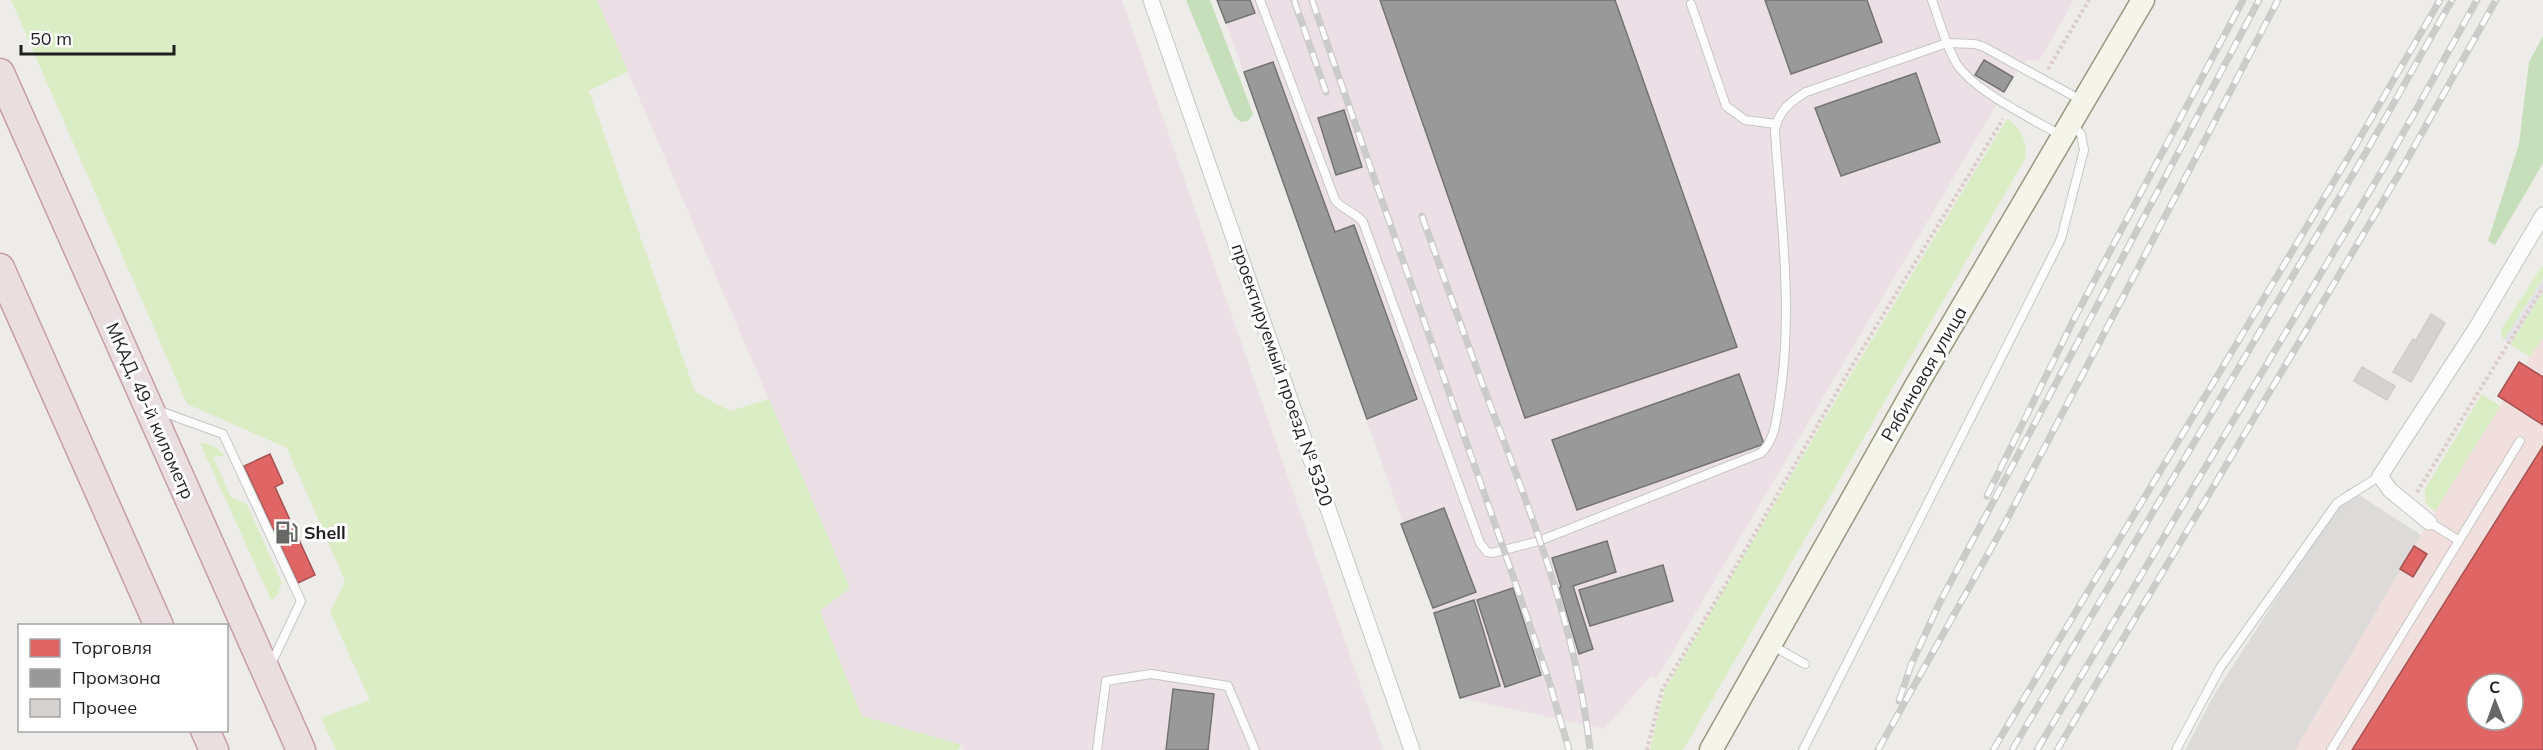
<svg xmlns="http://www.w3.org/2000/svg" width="2543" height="750" font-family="Mulish,sans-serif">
<rect width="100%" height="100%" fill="#eeece8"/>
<!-- commercial -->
<path fill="#f0dfdc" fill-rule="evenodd" d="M2543,337V750H2295L2400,569L2500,406L2503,400L2498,396L2519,362L2525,365ZM2477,684H2513V720H2477Z"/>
<!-- industrial -->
<g fill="#ece0e7">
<polygon points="597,0 1122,0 1383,750 964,750 962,745 862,717 819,611 850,588"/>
<polygon points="1218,0 2074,0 2039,61 2027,60 2013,77 1657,678 1651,676 1604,729 1460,698 1433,608"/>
</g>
<!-- religious -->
<polygon fill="#dcdbd9" points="2348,488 2421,535 2295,750 2185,750 2214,695"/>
<!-- grass -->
<g fill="#daedc5">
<polygon points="11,0 597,0 628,71 589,91 695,392 730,411 769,399 850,588 820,611 862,716 962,745 958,750 336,750 321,718 370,700 330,612 345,581 287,448 187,404"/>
<path d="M2007,119C2021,128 2028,142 2025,159L1683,750H1650L1664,691L1853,371Z"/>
<polygon points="2543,265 2543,279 2504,340 2501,333 2502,328"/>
<polygon points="2543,292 2543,337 2530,357 2510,344"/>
<polygon points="2482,394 2500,406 2435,512 2425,502 2425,489"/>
<path d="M200,443C211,444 218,446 224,456L213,457L231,497L247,504L282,583L276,597L271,600Z"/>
</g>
<!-- forest -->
<g fill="#c7debb">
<polygon points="1186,0 1210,0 1253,114 1248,121 1241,122 1234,116"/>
<polygon points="2543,36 2543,163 2495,245 2488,241 2519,144 2529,62"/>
</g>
<!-- plaza -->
<polygon fill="#e2e2e7" points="2543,279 2543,292 2510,344 2504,340"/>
<!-- shops -->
<g fill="#e06666" stroke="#a65151" stroke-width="1.5" fill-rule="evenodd">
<polygon points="2519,362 2543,377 2543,425 2498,396"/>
<path d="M2543,446V750H2352ZM2477,684H2513V720H2477Z"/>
<polygon points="270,454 283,483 275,487 315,575 298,583 244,466"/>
<polygon points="2414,546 2427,554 2413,577 2400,569"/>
</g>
<!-- industry -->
<g fill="#999" stroke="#747474" stroke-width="1.5">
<polygon points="1217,0 1250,0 1255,13 1226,23"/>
<polygon points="1380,0 1615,0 1737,347 1525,418"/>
<polygon points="1765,0 1867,0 1882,42 1791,74"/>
<polygon points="1984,60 2013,77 2004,92 1975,75"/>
<polygon points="1273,62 1335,232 1354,225 1417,399 1367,419 1244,72"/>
<polygon points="1916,73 1940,142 1841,176 1815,108"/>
<polygon points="1344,110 1362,167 1336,175 1318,118"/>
<polygon points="1739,374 1764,444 1577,510 1552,440"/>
<polygon points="1444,508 1476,592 1433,608 1401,524"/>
<polygon points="1607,541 1616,572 1573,586 1593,649 1579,654 1559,588 1561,587 1552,558"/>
<polygon points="1663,565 1673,601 1590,626 1579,590"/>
<polygon points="1513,588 1541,675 1505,687 1477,600"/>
<polygon points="1474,600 1500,686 1460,698 1434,613"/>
<polygon points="1173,689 1214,694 1208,750 1166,750"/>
</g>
<!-- building -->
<g fill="#d5d2cf" stroke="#d1cdc9" stroke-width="1.5">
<polygon points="2431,314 2445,323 2411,382 2393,372 2413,339 2416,340"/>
<polygon points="2362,367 2395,386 2387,400 2354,381"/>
</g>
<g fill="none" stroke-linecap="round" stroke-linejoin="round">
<defs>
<g id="lane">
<path d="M1260,0L1335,200C1343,210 1355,212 1363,222L1480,543L1487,552L1492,553L1539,541L1761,453C1775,440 1776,421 1779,403C1794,313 1781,222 1775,132C1777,112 1790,102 1806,92L1947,43L1975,44L1984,47L2081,100"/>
<path d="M1932,0C1939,20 1945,42 1955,61C1971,90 2033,119 2062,136"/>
<polyline points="1691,4 1726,106 1745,120 1776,124"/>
<polyline points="157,410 223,434 301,601 271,664"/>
<polyline points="2429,522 2458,540"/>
<polyline points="1773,646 1805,664"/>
<polyline points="1097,750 1106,681 1151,674 1228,686 1255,750"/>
<polyline points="1803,750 2061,239 2084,150 2081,134 2073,126"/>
<polyline points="2176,750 2220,668 2337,503 2380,476"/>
<polyline points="2331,750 2520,441"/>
</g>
<g id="street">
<polyline points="1151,0 1412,750"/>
<polyline points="2429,522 2390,490 2380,476 2475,330 2543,215"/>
</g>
<polyline id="secondary" points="1711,750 1916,386 2143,0"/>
<g id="highway">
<polyline points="0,73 301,750"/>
<polyline points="0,268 159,626"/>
<polyline points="205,730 214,750"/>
</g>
</defs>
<!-- lane casing -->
<use href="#lane" stroke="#c6c6c4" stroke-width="10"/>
<!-- street casing -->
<use href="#street" stroke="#c6c6c4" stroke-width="17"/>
<!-- secondary casing -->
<use href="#secondary" stroke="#97987f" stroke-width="25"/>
<!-- highway casing -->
<use href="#highway" stroke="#c59da8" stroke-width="31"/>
<!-- path -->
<g stroke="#dccdca" stroke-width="4" stroke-dasharray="3 3" stroke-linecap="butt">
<polyline points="2048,69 2089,0"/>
<polyline points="2417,492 2543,287"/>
<polyline points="1647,750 1662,690 1721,592 1853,364 2003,119"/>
</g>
<!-- lane -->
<use href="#lane" stroke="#fcfcfc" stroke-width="8"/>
<!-- street -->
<use href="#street" stroke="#fcfcfc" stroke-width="15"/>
<!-- secondary -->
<use href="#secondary" stroke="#f4f4eb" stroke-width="22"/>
<!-- highway -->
<use href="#highway" stroke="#ebdee0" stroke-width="28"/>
<defs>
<g id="rail">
<polyline points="1294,0 1326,92"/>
<polyline points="1312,0 1504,550 1549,681 1569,750"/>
<path d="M1422,216C1450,295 1478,374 1508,452C1544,548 1579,648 1590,750"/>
<polyline points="1987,496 2072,323 2243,0"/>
<polyline points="1899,701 1911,665 1939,604 2259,0"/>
<polyline points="1878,750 2002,529 2278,0"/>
<polyline points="1993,750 2354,148 2440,0"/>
<polyline points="2012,750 2365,154 2452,0"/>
<polyline points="2037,750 2386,164 2477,0"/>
<polyline points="2057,750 2399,174 2496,0"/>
</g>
</defs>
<!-- rail casing -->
<use href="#rail" stroke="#cbcbca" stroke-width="7"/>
<!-- rail -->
<use href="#rail" stroke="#fff" stroke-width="4.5" stroke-dasharray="14" stroke-linecap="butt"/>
</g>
<!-- icons -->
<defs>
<symbol id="fuel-bare" viewBox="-9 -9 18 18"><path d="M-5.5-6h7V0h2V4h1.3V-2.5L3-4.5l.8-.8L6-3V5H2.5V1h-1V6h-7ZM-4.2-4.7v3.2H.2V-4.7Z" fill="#676765" stroke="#fff" stroke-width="2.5" paint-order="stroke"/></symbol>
</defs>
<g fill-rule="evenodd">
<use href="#fuel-bare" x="270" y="516" width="33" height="33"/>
</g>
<g text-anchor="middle" stroke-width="6" stroke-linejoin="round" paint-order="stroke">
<!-- street labels -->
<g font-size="18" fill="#1f1f1f" stroke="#fff">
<text transform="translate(1924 374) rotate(-60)" y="6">Рябиновая улица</text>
<text transform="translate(1282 375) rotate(71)" y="6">проектируемый проезд № 5320</text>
<text transform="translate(150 411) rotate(66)" y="6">МКАД, 49-й километр</text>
</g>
<!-- poi labels -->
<g font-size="18" font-weight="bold" fill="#1f1f1f" stroke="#fff" text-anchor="start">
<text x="304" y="539">Shell</text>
</g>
</g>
<!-- legend -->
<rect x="18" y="624" width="210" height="108" fill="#ffffff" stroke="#a5a5a5" stroke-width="1.5"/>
<rect x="30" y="639" width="30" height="18" fill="#e06666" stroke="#a5a5a5" stroke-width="1.5"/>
<text x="72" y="654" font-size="18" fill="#1f1f1f">Торговля</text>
<rect x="30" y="669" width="30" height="18" fill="#999999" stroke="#a5a5a5" stroke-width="1.5"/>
<text x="72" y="684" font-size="18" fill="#1f1f1f">Промзона</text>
<rect x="30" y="699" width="30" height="18" fill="#d5d2cf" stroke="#a5a5a5" stroke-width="1.5"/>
<text x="72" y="714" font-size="18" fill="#1f1f1f">Прочее</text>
<!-- north arrow -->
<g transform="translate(2495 702) rotate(359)"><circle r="28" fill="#ffffff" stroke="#a5a5a5" stroke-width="1.5"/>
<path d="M0-4.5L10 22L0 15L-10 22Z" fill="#676765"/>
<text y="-9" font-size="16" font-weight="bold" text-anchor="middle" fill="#1f1f1f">С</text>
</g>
<!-- scale -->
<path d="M21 45v9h153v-9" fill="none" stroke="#1f1f1f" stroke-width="3"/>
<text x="30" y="45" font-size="18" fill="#1f1f1f" stroke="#ffffff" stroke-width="4.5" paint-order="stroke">50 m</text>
</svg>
